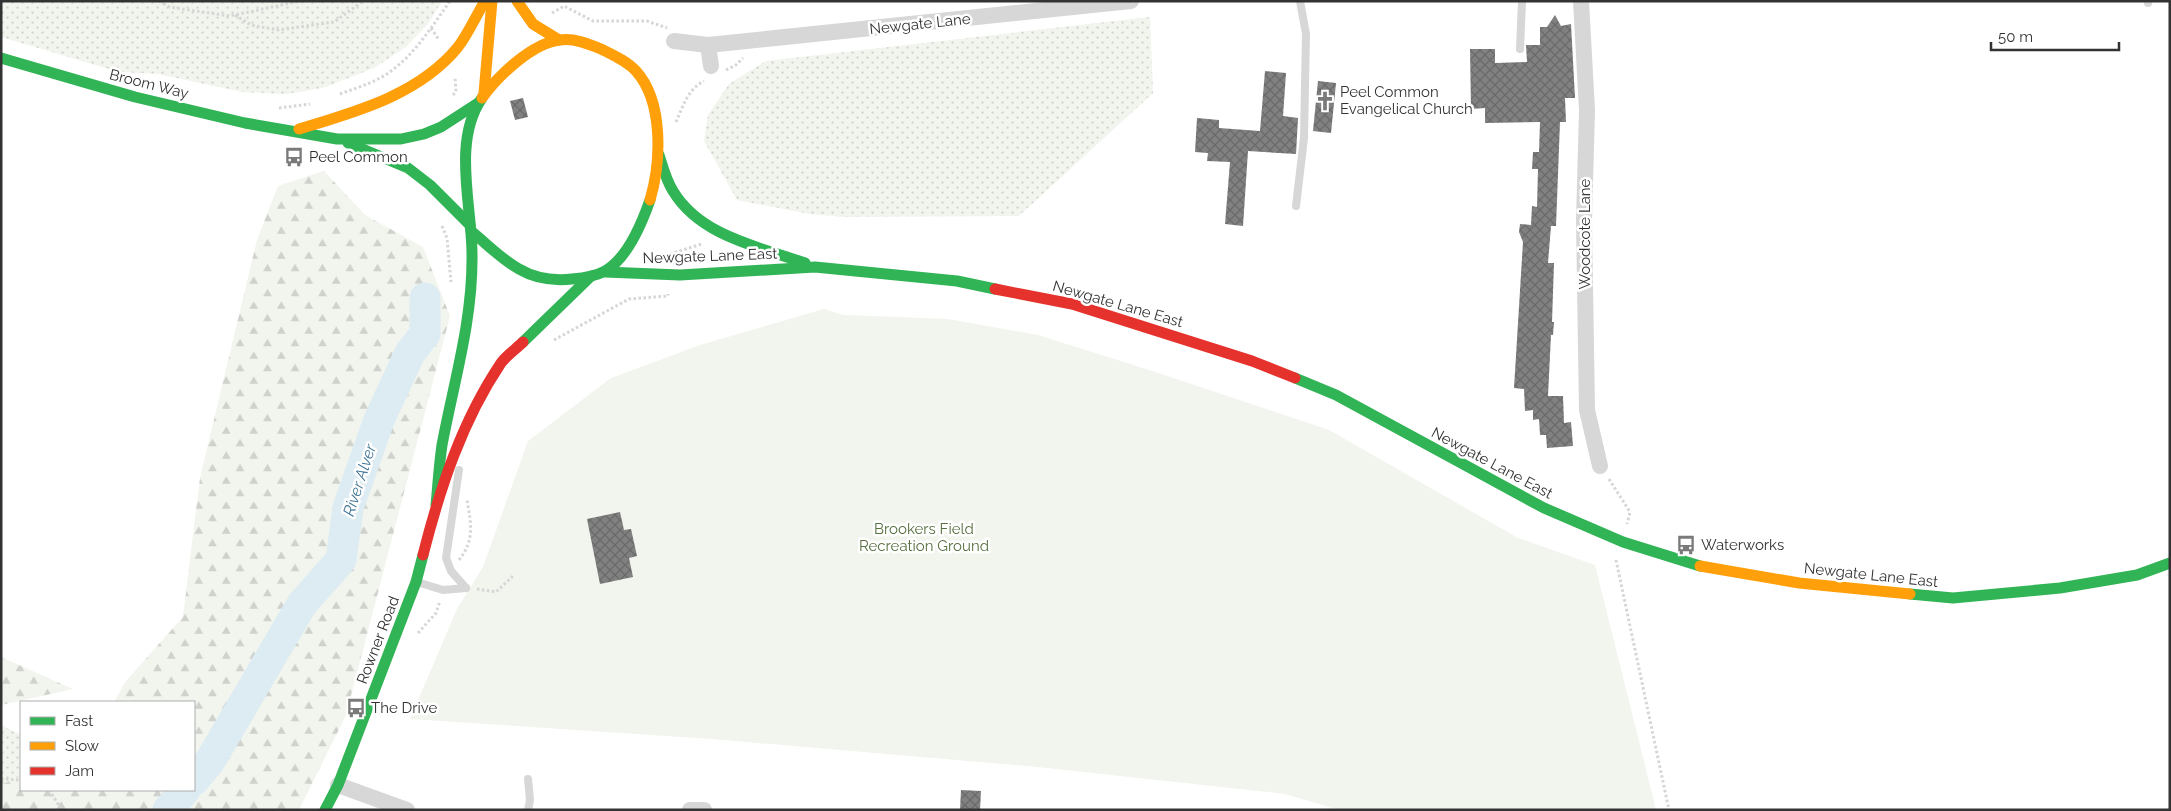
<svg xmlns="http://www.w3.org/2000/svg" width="2171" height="811" font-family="Raleway,sans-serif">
<defs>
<pattern id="grass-dots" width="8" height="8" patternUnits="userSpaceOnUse" patternTransform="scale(1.25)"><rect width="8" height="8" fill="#f1f5ed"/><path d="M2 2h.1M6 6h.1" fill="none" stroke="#cfd2cc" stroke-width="1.8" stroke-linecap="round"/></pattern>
<pattern id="forest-firs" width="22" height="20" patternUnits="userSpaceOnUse" patternTransform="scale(1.25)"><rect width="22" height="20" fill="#f1f5ed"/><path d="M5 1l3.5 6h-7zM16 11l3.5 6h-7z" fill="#cfd2cc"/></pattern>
<pattern id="building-cross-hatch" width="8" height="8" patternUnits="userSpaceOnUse" patternTransform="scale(1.25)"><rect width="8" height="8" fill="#818181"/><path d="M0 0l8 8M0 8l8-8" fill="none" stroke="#6a6a6a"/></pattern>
</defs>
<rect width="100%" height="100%" fill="#fff"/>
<!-- grass -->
<g fill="url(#grass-dots)">
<polygon points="1,1 442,1 428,24 406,47 374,68 323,88 286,94 242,92 158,74 119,72 1,37"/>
<polygon points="1150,17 1153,93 1019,216 843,217 810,214 737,200 704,141 708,115 729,84 766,61"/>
<polygon points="1,725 21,735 21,790 177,810 1,810"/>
</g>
<!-- forest -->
<g fill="url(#forest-firs)">
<polygon points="324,171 365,215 423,247 450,316 346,715 299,810 1,810 1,785 21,776 21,790 194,790 194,702 114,702 126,681 183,617 200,478 257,240 278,186"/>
<polygon points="1,657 73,689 1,705"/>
</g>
<!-- park -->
<polygon fill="#f1f5ed" points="824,309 843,315 948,319 1038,335 1146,369 1329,430 1518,538 1595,565 1656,810 1339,810 1285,794 1038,767 712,739 410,719 457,609 483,567 528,441 611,378 700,345"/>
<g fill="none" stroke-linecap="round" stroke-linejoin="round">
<!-- river -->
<g stroke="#ddebf3" stroke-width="31">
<polyline points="194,780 210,761 302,604 341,560 348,508 379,420 410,353 425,334 425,298"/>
<polyline points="168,810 185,790"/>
</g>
</g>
<!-- building -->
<g fill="url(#building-cross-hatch)">
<polygon points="1555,15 1561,26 1571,24 1575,98 1565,98 1566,122 1560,122 1556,226 1551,226 1548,263 1554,263 1552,322 1554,322 1553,335 1551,335 1548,396 1563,396 1564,423 1571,422 1573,446 1547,448 1546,435 1540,435 1539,419 1533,420 1533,410 1525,411 1524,389 1514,388 1523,242 1519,232 1520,224 1531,225 1532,206 1537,207 1538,169 1532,169 1533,152 1539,152 1540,122 1485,123 1485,108 1471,109 1470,49 1495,49 1495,63 1527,62 1526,45 1540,45 1540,27 1547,27"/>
<polygon points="1265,71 1286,73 1283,116 1298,118 1296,154 1248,151 1243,226 1225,224 1230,162 1207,161 1208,153 1195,152 1197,118 1219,120 1219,128 1260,131"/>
<polygon points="1318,81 1336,83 1331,133 1313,131"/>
<polygon points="523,98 528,117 515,120 510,101"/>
<polygon points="620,512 624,530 631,529 637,556 629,558 633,577 600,584 587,519"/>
<polygon points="961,790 981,791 980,810 960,810"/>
</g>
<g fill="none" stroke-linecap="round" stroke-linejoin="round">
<!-- path -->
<g stroke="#d6d6d6" stroke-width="3" stroke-dasharray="2.5 2.5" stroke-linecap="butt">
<polyline points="159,1 169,7 230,16 300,1"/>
<polyline points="552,13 564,6 593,21 647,21 667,28"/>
<polyline points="235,15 251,25 278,30 334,22 363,1"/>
<polyline points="431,28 439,40"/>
<polyline points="726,70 736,65 743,58"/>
<path d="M340,94C353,89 367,85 380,78C410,62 431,28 450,1"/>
<polyline points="453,95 456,92 455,77"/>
<polyline points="279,108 310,104"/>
<path d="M676,122C683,106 688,89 704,81"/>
<polyline points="442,226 447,238 451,282"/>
<polyline points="670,254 702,244"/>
<polyline points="554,340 629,299 668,296 668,294"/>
<polyline points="1609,479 1630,512 1627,524"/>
<path d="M459,560C475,540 471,523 467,500"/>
<polyline points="1616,560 1669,810"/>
<polyline points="477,589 496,592 513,576"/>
<polyline points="418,633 436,613 440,601"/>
<polyline points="1,779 21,780"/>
<polyline points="49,790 62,810"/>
</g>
<!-- lane -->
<g stroke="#d7d7d7" stroke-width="8">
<polyline points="2148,1 2148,3"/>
<polyline points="1520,49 1522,1"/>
<polyline points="1296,206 1304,138 1306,34 1300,1"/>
<polyline points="459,470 446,558 451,571 466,588"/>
<polyline points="417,582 443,590 466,588"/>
<polyline points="528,779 530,800 528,810"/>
</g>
<!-- street -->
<g stroke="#d7d7d7" stroke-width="16">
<polyline points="1581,1 1587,110 1584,221 1587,410 1600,466"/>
<polyline points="674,41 708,45 1131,1"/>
<polyline points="708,45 711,66"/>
<polyline points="338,785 407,810"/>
<polyline points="690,810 704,810"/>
</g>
<!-- fast -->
<g stroke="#30b455" stroke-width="11">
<polyline points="1,58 135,97 245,123 337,139 401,139 424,134 441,127 478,103"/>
<polyline points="348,143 408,168 430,185 470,225"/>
<path d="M659,155C663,167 666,180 673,191C700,236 759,247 805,263"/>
<path d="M471,231C487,244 501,259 519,269C536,279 553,281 572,279C583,278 596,276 605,271C628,258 642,223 650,200"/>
<polyline points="605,272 680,275 815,267 957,281 995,289"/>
<polyline points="523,342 591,276"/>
<polyline points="1295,378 1336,395 1544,508 1623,542 1700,566"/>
<path d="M436,505C438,485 439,465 442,445C454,381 473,320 472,254C472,206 452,141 482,98"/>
<polyline points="1910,594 1953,598 2060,588 2137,575 2170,563"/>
<polyline points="325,810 338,785 416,582 423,555"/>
</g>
<!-- slow -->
<g stroke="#ff9f0a" stroke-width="11">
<polyline points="517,1 533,24 559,40"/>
<polyline points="484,93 492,1"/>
<path d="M482,98C498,76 532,43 560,40C574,38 589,44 601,49C613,55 627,61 636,71C664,102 661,163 650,200"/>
<path d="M299,129C355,112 419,95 458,47C468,34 476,16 485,1"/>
<polyline points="1700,566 1799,583 1910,594"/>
</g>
<!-- jam -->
<g stroke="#e5322d" stroke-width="11">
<polyline points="995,289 1072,304 1252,361 1295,378"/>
<path d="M423,555C440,488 462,421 501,363C507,355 516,349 523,342"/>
</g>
</g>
<!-- icons -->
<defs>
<symbol id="church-bare" viewBox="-9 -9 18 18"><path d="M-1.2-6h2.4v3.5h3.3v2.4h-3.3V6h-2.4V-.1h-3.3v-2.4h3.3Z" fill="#7a7a7a" stroke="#fff" stroke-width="2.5" paint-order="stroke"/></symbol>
<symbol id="bus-bare" viewBox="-9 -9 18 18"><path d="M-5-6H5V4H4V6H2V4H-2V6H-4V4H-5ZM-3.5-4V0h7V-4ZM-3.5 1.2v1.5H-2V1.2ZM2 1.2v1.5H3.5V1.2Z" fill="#7a7a7a" stroke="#fff" stroke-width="2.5" paint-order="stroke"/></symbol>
</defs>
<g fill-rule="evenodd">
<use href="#church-bare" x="1311" y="87" width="28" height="28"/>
<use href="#bus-bare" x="280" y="143" width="28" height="28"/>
<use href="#bus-bare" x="1672" y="531" width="28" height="28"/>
<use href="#bus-bare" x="342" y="694" width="28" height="28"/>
</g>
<g text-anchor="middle" stroke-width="5" stroke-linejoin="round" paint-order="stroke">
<!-- street labels -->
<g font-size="15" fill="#333" stroke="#fff">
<text transform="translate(920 24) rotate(-6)" y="5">Newgate Lane</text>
<text transform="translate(149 84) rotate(14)" y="5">Broom Way</text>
<text transform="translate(1585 234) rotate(-90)" y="5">Woodcote Lane</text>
<text transform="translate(710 256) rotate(-2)" y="5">Newgate Lane East</text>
<text transform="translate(1118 304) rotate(16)" y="5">Newgate Lane East</text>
<text transform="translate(1492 463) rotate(28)" y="5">Newgate Lane East</text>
<text transform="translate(1871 575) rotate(6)" y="5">Newgate Lane East</text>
<text transform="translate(378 640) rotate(-69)" y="5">Rowner Road</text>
</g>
<!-- poi labels -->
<g font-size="15" fill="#333" stroke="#fff" text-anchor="start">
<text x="1340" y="97">Peel Common<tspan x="1340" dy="17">Evangelical Church</tspan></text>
<text x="309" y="162">Peel Common</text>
<text x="1701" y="550">Waterworks</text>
<text x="371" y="713">The Drive</text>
</g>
<!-- park labels -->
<g font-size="15" fill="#56703f" stroke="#fff">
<text x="924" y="534">Brookers Field<tspan x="924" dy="17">Recreation Ground</tspan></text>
</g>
<!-- water labels -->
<g font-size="16" font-style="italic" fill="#3f7597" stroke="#fff">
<text transform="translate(359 480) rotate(-72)" y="6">River Alver</text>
</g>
</g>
<!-- border -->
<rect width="2171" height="811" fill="none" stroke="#333333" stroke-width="5"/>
<!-- legend -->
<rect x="20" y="701" width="175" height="90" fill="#ffffff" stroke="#adadad"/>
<rect x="30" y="717" width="25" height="8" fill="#30b455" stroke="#adadad"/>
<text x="65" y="726" font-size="15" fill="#333333">Fast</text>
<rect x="30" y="742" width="25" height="8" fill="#ff9f0a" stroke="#adadad"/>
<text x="65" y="751" font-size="15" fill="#333333">Slow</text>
<rect x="30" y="767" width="25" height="8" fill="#e5322d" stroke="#adadad"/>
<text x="65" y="776" font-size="15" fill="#333333">Jam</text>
<!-- scale -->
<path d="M1991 42v8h128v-8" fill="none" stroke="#333333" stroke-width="2.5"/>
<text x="1998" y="42" font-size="15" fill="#333333" stroke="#ffffff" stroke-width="4" paint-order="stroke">50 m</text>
</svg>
